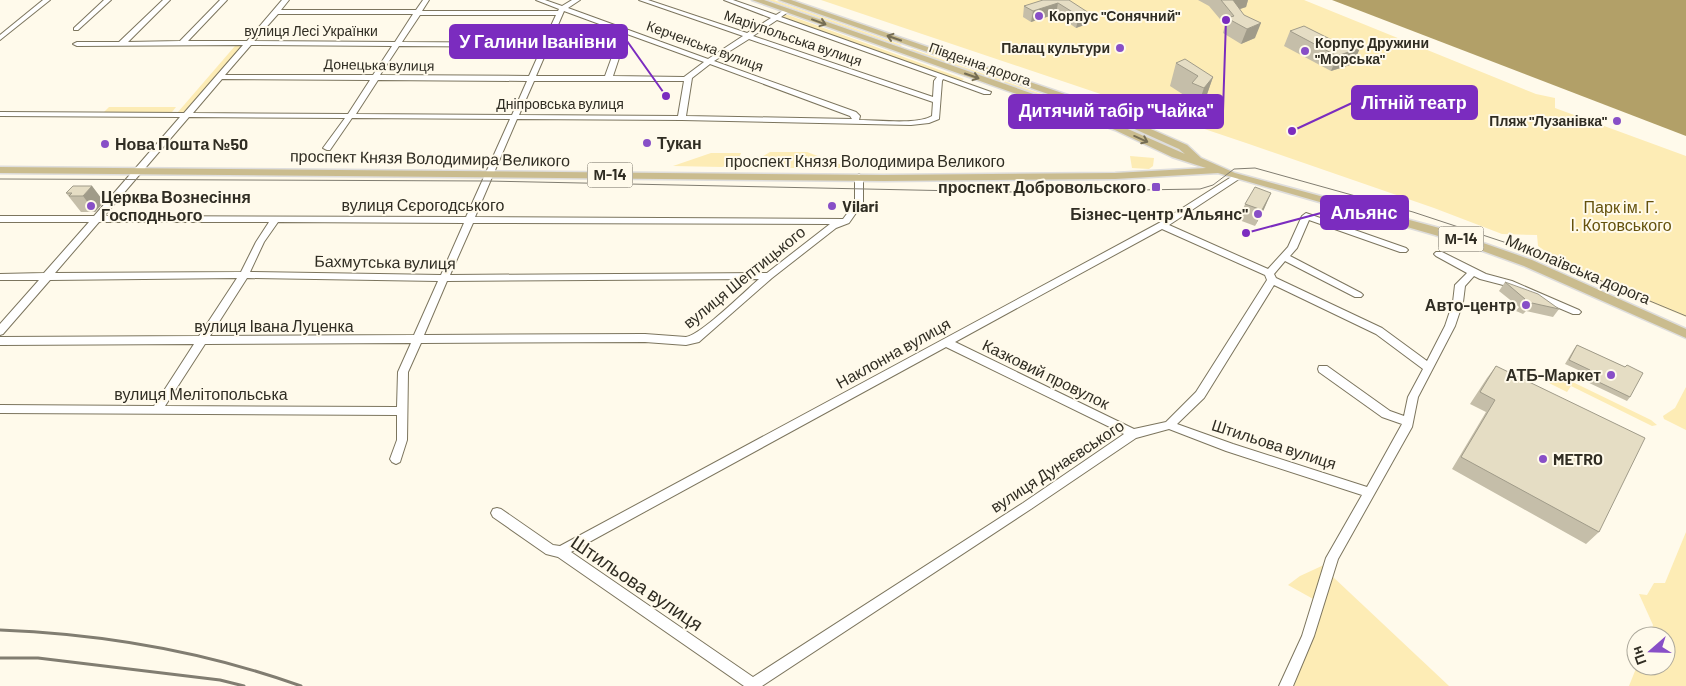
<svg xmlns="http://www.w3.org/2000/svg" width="1686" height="686" font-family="Barlow,sans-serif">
<rect width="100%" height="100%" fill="#fffaeb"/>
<!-- green -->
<g fill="#fdecb5">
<polygon points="768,0 774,0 902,45 900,46"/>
<polygon points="821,0 1304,0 1536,94 1555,98 1555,108 1686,156 1686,317 1571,269 1538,246 1537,235 1502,234 1434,208 1249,144"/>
<polygon points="783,15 788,15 964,79 961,81 782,19"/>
<polygon points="235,46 243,46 186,112 178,112"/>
<polygon points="912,49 1100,114 1163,141 1162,143 1112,121 910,50"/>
<polygon points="109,107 176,107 172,112 104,112"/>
<polygon points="770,152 807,152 850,168 743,168"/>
<polygon points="711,153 741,153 737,163 722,167 673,166"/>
<polygon points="1130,156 1154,158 1153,166 1149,169 1132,168"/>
<polygon points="1546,371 1552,372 1651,420 1657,425 1652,426 1571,386 1567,392 1543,380 1542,375"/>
<polygon points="1686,387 1686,430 1664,419 1663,416 1675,408"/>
<polygon points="1686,532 1686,686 1629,686 1637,666 1666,666 1666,636 1649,636 1653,625 1639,594 1647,595 1654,583 1665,583"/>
<polygon points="1326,564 1315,600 1288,585 1300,576"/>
<polygon points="1332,576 1449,686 1294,686"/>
</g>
<!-- water -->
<polygon fill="#b2a068" points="1332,0 1686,0 1686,136"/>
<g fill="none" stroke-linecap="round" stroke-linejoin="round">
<defs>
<g id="minor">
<polygon points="43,0 50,0 0,40 0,35"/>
<polygon points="104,0 111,0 78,30 74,30 74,28"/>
<path d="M163,0H170L128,42L180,41L220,0H227L188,41H247L282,0H289L281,10H416L423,0H429L422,11H558L559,9L536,0H545L562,6L572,0H580L568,8L708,59L743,36L639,0H648L747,33L771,18L724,0H733L776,15L784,10H788V12L781,17L991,92L990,94H984L943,79L942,81L939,119L929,123L911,125L682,120L517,119L475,217L843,219L855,203V177L859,174L863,177V203L849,223L836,228L772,278L699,342L686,345L645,342L421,343L408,372L407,440L400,462L396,464L392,462L390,459L397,440V415L0,413V405L154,406L194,344L0,345V337L199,336L237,278L50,280L3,334L0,335V324L39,280H0V274L44,273L89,222H0V216H94L180,117L0,116V112L184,113L243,45L77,46L73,44L77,42H119ZM564,11L621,32L605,76H536ZM278,14H413L395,42L254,41ZM420,15H556L543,43L402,42ZM777,20L937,77L934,81L933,97L753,36ZM627,34L704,62L684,77L613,76ZM749,39L933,102L932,116C916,125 879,120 859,120L860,116L856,112L714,61ZM251,45H257L392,46L373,75H225ZM399,46L542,47L529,76L380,75ZM710,64L850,116L852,119L686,116L692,78ZM222,79L370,80L348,114L193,113ZM378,80L527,81L512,115L356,114ZM534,81H684L678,116L519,115ZM189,117L345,118L323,148L327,150H330L352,118L510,119L466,217L104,216ZM99,222H269L256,242L241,272L55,273ZM278,222L464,223L441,275L250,272L264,242ZM473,223L830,224L767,273L450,275ZM247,278L438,281L414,335L210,336ZM759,279C744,292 702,334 686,337L645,334L424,335L447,281ZM411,343L398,372L397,407L165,406L205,344Z"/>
<path d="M1236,174L1240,177L1239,179L1169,225L1268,269L1288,247L1302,216L1306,213L1406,248L1408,250L1406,252H1400L1309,220L1297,248L1290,256L1361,293L1363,295L1361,297H1355L1285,261L1274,274L1276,278L1382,328L1427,361L1445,326L1453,302L1455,285L1467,273L1436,256L1434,254L1436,252H1442L1486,274L1512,281L1579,310L1581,312L1579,314H1573L1507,286L1480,279L1474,276L1465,286L1463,302L1455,326L1418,397L1412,427L1338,559L1314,636L1293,686H1279L1302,636L1326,558L1362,495L1226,451L1169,429L1136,438L1031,509L762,686H744L558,557L546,554L493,517L491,513L493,509L497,508L501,509L553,545L560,546L1159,223ZM1162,229L1265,275L1267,280L1196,392L1166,422L1134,429L955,342ZM1274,285L1376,334L1423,369L1408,397L1404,416L1390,411L1327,366H1319L1318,369L1319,372L1382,417L1402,424L1367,487L1233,444L1177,424L1204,398ZM946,347L1124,434L1023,503L753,677L571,552Z"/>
</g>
<polygon id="major" points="752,0 764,0 1065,105 1121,126 1185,154 1179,149 1088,108 779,0 791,0 1094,104 1187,145 1201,158 1235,173 1443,229 1532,260 1686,329 1686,338 1524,266 1480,250 1435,235 1218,173 1115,179 884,181 0,173 0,167 884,175 1115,173 1206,168 1172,157 1115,130 1059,109"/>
</defs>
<!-- minor casing -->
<use href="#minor" stroke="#7c755e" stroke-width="2"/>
<!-- major casing -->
<use href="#major" stroke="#dedddc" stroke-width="3"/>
<!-- minor -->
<use href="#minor" fill="#fff" fill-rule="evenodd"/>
<!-- major -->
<use href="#major" fill="#cabc8e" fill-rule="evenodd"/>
<!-- tram -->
<polyline stroke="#817d71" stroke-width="1" points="0,179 487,181 1007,192 1200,189 1213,185 1234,169 1255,168 1413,212 1522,248 1686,316"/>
<!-- rail -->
<g stroke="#817d71" stroke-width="3">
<path d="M0,630C104,634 203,651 301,686"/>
<polyline points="0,658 38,658 220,680 244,686"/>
</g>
</g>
<!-- wall -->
<g fill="#c5bea9">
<polygon points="1069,0 1087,24 1076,28 1056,14 1031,22 1023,17 1024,6"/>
<polygon points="1198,0 1248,0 1246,7 1240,9 1255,38 1241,44 1223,33 1225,25 1209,6"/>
<polygon points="1290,31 1340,44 1360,48 1353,64 1331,71 1284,46"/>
<polygon points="1176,63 1213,77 1205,100 1196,111 1185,106 1187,97 1170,86"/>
<polygon points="92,186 104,202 95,212 81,212 66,193"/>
<polygon points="1271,193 1264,209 1255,226 1239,220 1245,204"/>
<polygon points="1505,282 1559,309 1553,317 1526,311 1523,314 1516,311 1519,307 1499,291"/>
<polygon points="1577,345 1625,367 1627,365 1630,397 1627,401 1583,380 1587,374 1565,364 1574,349"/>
<polygon points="1496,366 1599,532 1586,544 1452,469 1486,412 1470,404 1487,378"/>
</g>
<!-- shaded-wall -->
<g fill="#a09b89">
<polygon points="1231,0 1248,0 1246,7 1231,12"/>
<polygon points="1058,3 1056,14 1031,22 1033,11"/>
<polygon points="1089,13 1087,24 1076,28 1079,16"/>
<polygon points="1261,23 1255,38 1241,44 1247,29"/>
<polygon points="1360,48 1353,64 1331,71 1337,56"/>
<polygon points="1213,77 1205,100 1196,111 1204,88"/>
<polygon points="92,186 104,202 95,212 83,196"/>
<polygon points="1271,193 1264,209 1255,226 1262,210"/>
</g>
<!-- building -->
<g fill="#e5ddc4" stroke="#a09b89">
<polygon points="1043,0 1069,0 1089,13 1079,16 1058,3 1033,11 1024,6"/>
<polygon points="1221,0 1233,0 1244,15 1261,23 1247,29 1227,18 1234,16"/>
<polygon points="1304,26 1340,44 1348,42 1360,48 1337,56 1290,31"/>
<polygon points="1185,59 1213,77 1204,88 1192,83 1198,76 1176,63"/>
<polygon points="73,186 92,186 83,196 69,196 72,193 66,193"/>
<polygon points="1255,187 1271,193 1262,210 1245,204"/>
<polygon points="1505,282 1538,294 1559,309 1532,303 1529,306 1522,303 1525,299"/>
<polygon points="1577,345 1625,367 1627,365 1643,373 1630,397 1586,376 1590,370 1569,360"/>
<polygon points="1496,366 1645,438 1599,532 1461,457 1495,400 1480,392"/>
</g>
<!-- one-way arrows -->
<defs><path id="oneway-shaft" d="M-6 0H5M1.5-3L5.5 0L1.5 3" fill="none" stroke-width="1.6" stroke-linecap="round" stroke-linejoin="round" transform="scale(1.25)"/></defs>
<g stroke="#756d53">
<use href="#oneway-shaft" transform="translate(819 22) rotate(20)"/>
<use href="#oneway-shaft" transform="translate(894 38) rotate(-161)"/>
<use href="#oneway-shaft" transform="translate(972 76) rotate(19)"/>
<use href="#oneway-shaft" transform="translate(1141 139) rotate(24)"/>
</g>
<!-- markers -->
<g fill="#884fc7" stroke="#fffaeb" stroke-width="2">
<circle cx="1039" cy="16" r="5"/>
<circle cx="1120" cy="48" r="5"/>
<circle cx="1305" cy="51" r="5"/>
<circle cx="1617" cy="121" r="5"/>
<circle cx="647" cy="143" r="5"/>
<circle cx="105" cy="144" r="5"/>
<rect x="1151" y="182" width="10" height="10" rx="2.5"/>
<circle cx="91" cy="206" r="5"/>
<circle cx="832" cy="206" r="5"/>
<circle cx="1258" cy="214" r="5"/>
<circle cx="1526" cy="305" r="5"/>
<circle cx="1611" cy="375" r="5"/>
<circle cx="1543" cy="459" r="5"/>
</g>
<g text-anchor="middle" stroke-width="4" stroke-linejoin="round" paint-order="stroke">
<!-- far-poi labels -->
<g font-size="14" font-weight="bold" fill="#302d23" stroke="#fffaeb" text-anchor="start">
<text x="1049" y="21">Корпус "Сонячний"</text>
<text x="1315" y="48">Корпус Дружини<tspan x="1315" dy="16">"Морська"</tspan></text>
<text x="1110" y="53" text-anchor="end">Палац культури</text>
<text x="1607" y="126" text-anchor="end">Пляж "Лузанівка"</text>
</g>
<!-- far-street labels -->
<g font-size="14" fill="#302d23" stroke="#fffaeb">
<text x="311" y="36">вулиця Лесі Українки</text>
<text transform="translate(793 38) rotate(19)" y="5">Маріупольська вулиця</text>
<text transform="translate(705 46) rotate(20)" y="5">Керченська вулиця</text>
<text transform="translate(980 64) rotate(19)" y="5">Південна дорога</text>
<text transform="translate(379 65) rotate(1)" y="5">Донецька вулиця</text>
<text x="560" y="109">Дніпровська вулиця</text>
</g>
<!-- shield labels -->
<g fill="#fffaeb" stroke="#6e6a5f" stroke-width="1">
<rect x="587.5" y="162.5" width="45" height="25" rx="4"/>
<rect x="1438.5" y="226.5" width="45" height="25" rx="4"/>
</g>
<g font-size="15" font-weight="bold" fill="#302d23">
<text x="610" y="180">М-14</text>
<text x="1461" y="244">М-14</text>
</g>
<!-- poi labels -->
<g font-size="16" font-weight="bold" fill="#302d23" stroke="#fffaeb" text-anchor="start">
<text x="657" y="149">Тукан</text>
<text x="115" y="150">Нова Пошта №50</text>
<text x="1146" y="193" text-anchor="end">проспект Добровольского</text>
<text x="101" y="203">Церква Вознесіння<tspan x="101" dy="18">Господнього</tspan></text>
<text x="842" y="212">Vilari</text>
<text x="1248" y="220" text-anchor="end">Бізнес-центр "Альянс"</text>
<text x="1516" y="311" text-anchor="end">Авто-центр</text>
<text x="1601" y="381" text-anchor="end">АТБ-Маркет</text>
<text x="1553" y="465">METRO</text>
</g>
<!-- street labels -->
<g font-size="16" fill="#302d23" stroke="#fffaeb">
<text transform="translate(430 158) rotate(1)" y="6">проспект Князя Володимира Великого</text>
<text x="865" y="167">проспект Князя Володимира Великого</text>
<text x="423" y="211">вулиця Сєрогодського</text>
<text transform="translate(385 262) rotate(1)" y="6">Бахмутська вулиця</text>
<text transform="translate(1578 269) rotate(23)" y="6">Миколаївська дорога</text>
<text transform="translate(744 277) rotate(-39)" y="6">вулиця Шептицького</text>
<text x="274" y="332">вулиця Івана Луценка</text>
<text transform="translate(893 353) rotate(-29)" y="6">Наклонна вулиця</text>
<text transform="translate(1046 374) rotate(26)" y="6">Казковий провулок</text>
<text x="201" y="400">вулиця Мелітопольська</text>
<text transform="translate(1274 444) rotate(18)" y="6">Штильова вулиця</text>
<text transform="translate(1057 466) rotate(-33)" y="6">вулиця Дунаєвського</text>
</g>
<!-- park labels -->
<g font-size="16" fill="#65520c" stroke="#fffaeb">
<text x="1621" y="213">Парк ім. Г.<tspan x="1621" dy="18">І. Котовського</tspan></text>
</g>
<!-- near-street labels -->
<g font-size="19" fill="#302d23" stroke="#fffaeb">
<text transform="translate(637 583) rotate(34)" y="7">Штильова вулиця</text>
</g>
</g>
<!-- callouts -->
<path fill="none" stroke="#7b2cbf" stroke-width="2" d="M666 96L627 41M1292 131L1352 103M1226 20L1223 111M1246 233L1321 213"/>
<g fill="#7b2cbf" stroke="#fffaeb" stroke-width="2">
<circle cx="666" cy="96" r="5"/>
<circle cx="1292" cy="131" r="5"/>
<circle cx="1226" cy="20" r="5"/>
<circle cx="1246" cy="233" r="5"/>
</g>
<g fill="#7b2cbf" stroke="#7b2cbf" stroke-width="2">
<rect x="450" y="25" width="177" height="33" rx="5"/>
<rect x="1352" y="86" width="125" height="33" rx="5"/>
<rect x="1009" y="95" width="214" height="33" rx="5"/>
<rect x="1321" y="196" width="87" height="33" rx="5"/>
</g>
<g font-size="18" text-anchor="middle" font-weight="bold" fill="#fff">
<text x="538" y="48">У Галини Іванівни</text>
<text x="1414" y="109">Літній театр</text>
<text x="1116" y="117">Дитячий табір "Чайка"</text>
<text x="1364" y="219">Альянс</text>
</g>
<!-- north arrow -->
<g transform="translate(1651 651) rotate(250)"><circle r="24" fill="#fffaeb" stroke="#aca89b"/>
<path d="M0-4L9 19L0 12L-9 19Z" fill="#884fc7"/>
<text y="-8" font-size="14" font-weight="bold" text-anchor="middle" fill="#302d23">Пн</text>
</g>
</svg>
